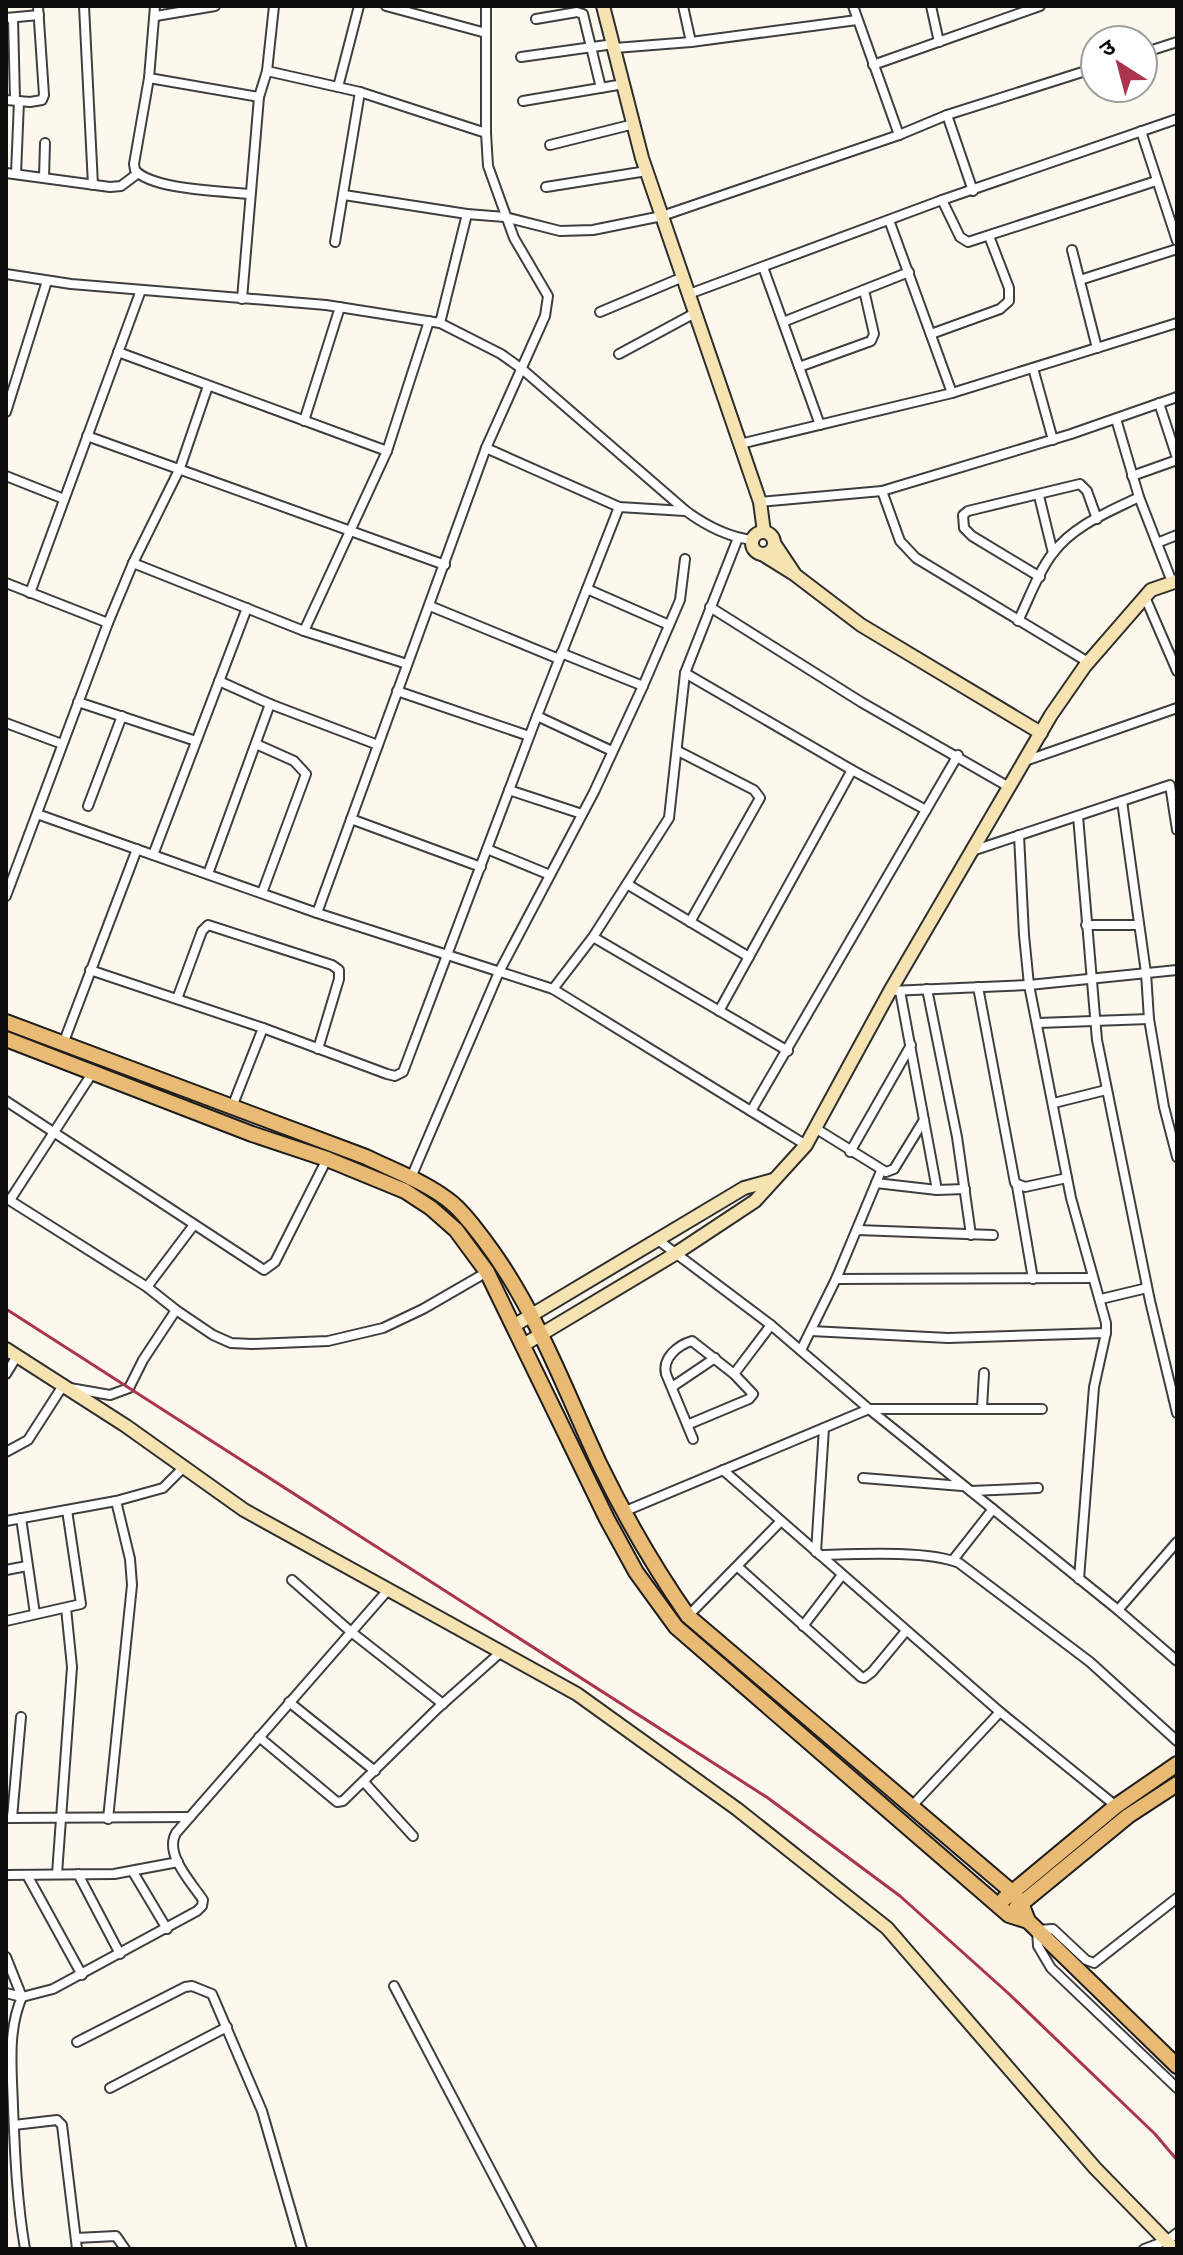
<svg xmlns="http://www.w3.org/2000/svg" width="1183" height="2255" font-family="Spectral,'Noto Sans Devanagari',serif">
<rect width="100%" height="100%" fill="#fdf8ee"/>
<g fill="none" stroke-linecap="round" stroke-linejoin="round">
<defs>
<g id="street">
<polyline points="84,6 93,185"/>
<path d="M155,6L149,78L134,164L135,170C152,190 223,191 250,194"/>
<polyline points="386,6 486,33"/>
<polyline points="683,6 691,42"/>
<polyline points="853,6 899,135"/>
<polyline points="931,6 939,42"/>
<polyline points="156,16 215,6"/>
<polyline points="6,18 39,15"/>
<polyline points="13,18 15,100"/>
<polyline points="536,19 577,12 583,14 601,88"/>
<polyline points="615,48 691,42 857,20"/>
<polyline points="1143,53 1177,42"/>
<polyline points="521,57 614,44"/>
<polyline points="873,65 1040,6"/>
<polyline points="267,71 360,92 486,133"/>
<polyline points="149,78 259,97"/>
<polyline points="338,87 359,6"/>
<polyline points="6,100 30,102 42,100 44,95 38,6"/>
<polyline points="523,101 624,84"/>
<polyline points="947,115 973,191"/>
<polyline points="1141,131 1177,241"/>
<polyline points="550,145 634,124"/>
<polyline points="6,173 110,187 121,186 137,174"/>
<polyline points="16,174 19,101"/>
<polyline points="44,178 45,143"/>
<polyline points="546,187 647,171"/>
<polyline points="344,195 467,214 505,217 560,231 593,230 662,216 899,135 947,115 1095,68"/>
<polyline points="942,200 960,237 968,242 1156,181"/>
<polyline points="889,220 952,393"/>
<polyline points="335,242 360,92"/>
<polyline points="1072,250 1097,348"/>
<polyline points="763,267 820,425"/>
<path d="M6,274L71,284L326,305L440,323L501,354L522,369L686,511C705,525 728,537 752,540"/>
<polyline points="1080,280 1177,249"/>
<polyline points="689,294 942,200 1177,119"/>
<polyline points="242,299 259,97 267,71 274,6"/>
<polyline points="600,312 683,277"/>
<polyline points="783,322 909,272"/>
<polyline points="440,323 467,214"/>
<polyline points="931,334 1000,309 1009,301 1009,288 989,236"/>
<polyline points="118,352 387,451 429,321"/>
<polyline points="619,354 695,313"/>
<polyline points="799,367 871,341 874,334 864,290"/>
<polyline points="1033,368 1053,440"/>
<polyline points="1159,403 1177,458"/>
<polyline points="6,412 47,281"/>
<polyline points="1116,419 1139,497 1172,582"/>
<polyline points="304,421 340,307"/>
<polyline points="87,436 445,565"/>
<polyline points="740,444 952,393 1177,323"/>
<polyline points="486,448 619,507 685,511"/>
<polyline points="6,476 64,499"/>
<polyline points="1132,476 1177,460"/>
<polyline points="882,491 900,541 916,558 1088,662"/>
<polyline points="1039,496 1053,553"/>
<polyline points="760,502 882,491 1071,434 1177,397"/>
<polyline points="1157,543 1177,535"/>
<polyline points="133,563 304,631 387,451"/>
<polyline points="1040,577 972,536 964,528 963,515 968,511 1080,484 1087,491 1097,519"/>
<polyline points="6,583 108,623 6,896"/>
<polyline points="587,589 669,625"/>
<polyline points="30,593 141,290"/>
<polyline points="1145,597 1177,671"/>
<polyline points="430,606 559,659"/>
<polyline points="710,607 861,702 1009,787"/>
<path d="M1018,621C1029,599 1038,572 1053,553C1074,525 1109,512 1139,497"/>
<polyline points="108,623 133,563 180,468 208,386"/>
<polyline points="304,631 407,664"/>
<polyline points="561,653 643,686"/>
<polyline points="685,673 852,770 926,810"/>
<polyline points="219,681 270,704 378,745"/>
<polyline points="397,691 529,736"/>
<polyline points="78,702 196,741"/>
<polyline points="537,716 612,751"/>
<polyline points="6,723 62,744"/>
<polyline points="256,744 294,761 306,774 262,893"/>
<polyline points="678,751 754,790 760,798 690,922"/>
<polyline points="1025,761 1177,708"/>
<polyline points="509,790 582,814"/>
<polyline points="1122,801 1146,973 1149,1019 1164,1107 1177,1157"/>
<polyline points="88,806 122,716"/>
<polyline points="37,814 317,913 486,448 545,316 548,296 514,238 488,166 486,133 486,6"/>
<polyline points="1078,816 1097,1040 1150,1301 1177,1413"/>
<polyline points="351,819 481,867"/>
<polyline points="1019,835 1024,935 1029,985 1071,1198 1106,1323 1106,1333 1094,1387 1079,1579"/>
<polyline points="487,849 550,875"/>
<polyline points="972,851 1170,785 1177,830"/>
<polyline points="153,855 247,608"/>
<polyline points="208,874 270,704"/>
<polyline points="627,884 749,957"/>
<polyline points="317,913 553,989 806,1145"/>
<polyline points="1086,925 1139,925"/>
<polyline points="593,937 788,1051"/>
<polyline points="90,970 263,1028 387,1074 395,1076 403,1072 537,716 619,507"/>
<polyline points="978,987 1015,1183 1025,1187 1067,1178"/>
<polyline points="553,989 593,937 669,818 685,673 738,538"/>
<polyline points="927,989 957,1137 971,1235"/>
<polyline points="890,991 1029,985 1177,970"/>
<polyline points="900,991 937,1190"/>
<polyline points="177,999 202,931 208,925 332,965 339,970 339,979 318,1049"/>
<polyline points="719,1011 852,770"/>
<polyline points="1038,1023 1149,1019"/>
<polyline points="63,1044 137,849"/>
<polyline points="6,1101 264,1270 275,1262 327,1159"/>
<polyline points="1054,1103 1106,1090"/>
<polyline points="232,1107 263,1028"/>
<polyline points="751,1111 958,755"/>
<polyline points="815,1128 886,1172 894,1169 924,1120"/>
<polyline points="850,1152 911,1045"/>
<polyline points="410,1180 499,972 594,792 643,686 680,600 685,559"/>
<polyline points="876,1183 937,1190 965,1189"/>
<polyline points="1017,1186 1033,1279"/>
<polyline points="6,1198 147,1287 176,1310"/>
<polyline points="10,1200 93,1072"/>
<polyline points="857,1230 993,1235"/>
<polyline points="658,1240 771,1325 869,1409 1118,1610 1177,1661"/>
<polyline points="836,1279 1093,1278"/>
<polyline points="147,1287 193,1226"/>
<polyline points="1101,1299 1147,1288"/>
<polyline points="811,1331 948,1338 1106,1333"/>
<polyline points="801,1350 836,1279 881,1171"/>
<polyline points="6,1374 17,1356"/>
<polyline points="734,1374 771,1325"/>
<polyline points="672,1387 715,1358"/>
<polyline points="70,1388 110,1395 129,1388 143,1360 176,1310 213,1335 231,1343 252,1344 328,1341 383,1328 423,1309 487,1272"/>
<polyline points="982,1408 984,1373"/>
<path d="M687,1425L749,1399L753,1394L734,1374L692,1341C678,1345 662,1358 666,1374L693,1439"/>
<polyline points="6,1452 28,1440 64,1384"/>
<polyline points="723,1470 1000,1712 1116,1806"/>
<polyline points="863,1478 962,1486"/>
<polyline points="971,1491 1038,1488"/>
<polyline points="623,1512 869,1409 1042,1409"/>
<polyline points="21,1518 35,1614"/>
<polyline points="6,1521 116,1501 163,1488 184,1467"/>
<polyline points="816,1552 824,1428"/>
<path d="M820,1555C855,1554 928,1550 959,1563L1090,1662L1177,1741"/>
<polyline points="953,1560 993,1509"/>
<polyline points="738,1567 861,1677 864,1678 872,1672 906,1631"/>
<polyline points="6,1570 27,1566"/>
<polyline points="292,1580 350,1631 443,1704"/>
<polyline points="1118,1610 1177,1542"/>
<polyline points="688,1616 781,1521"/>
<polyline points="6,1621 81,1604 67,1510"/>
<polyline points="803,1626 842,1575"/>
<polyline points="289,1702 375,1771"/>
<polyline points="259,1737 337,1802 343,1801 438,1708 501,1652"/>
<polyline points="364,1782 413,1836"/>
<polyline points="911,1807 1000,1712"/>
<polyline points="6,1818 190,1817"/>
<polyline points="12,1818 21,1717"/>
<polyline points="108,1819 132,1585 130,1559 116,1501"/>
<polyline points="133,1872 167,1929"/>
<polyline points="57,1874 72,1667 66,1608"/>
<polyline points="78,1874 120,1954"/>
<polyline points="6,1875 114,1874 178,1862"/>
<polyline points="27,1875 82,1975"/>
<polyline points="1177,1898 1094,1963 1086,1960 1053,1929 1037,1930 1038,1946 1051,1968 1177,2088"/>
<path d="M6,1957L22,1997C7,2031 12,2070 13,2107C15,2155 17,2202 25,2249"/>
<polyline points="394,1986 532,2249"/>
<path d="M6,1993L22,1997L53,1989L197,1911L202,1906L203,1900C191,1882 164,1854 176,1833L388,1590"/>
<polyline points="77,2042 185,1987 192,1986 212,1994 262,2111 302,2249"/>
<polyline points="110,2088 227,2027"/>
<polyline points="14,2125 57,2120 62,2125 77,2249"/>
<polyline points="76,2238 116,2236 125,2249"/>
<polyline points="1144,2249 1168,2240 1177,2233"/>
</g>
<g id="secondary">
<polyline points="603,6 642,158 760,502 764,532"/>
<circle cx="763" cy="543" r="11"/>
<polyline points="774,543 794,573"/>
<polyline points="762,554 794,574 861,625 1041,733"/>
<polyline points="515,1325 744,1188 773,1180"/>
<polyline points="525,1344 675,1254 755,1201 806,1145 890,991 1051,715 1085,666 1151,590 1177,581"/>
<polyline points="6,1349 126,1426 244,1510 577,1694 737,1809 887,1928 1095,2168 1174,2249"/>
</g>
<g id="primary">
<path d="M6,1022L366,1157C395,1171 428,1183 452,1203C465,1214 474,1227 484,1240C535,1307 564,1388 599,1463C625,1517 654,1567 688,1616L1012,1892L1021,1903L1028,1921L1177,2066"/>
<polyline points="6,1039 252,1134 327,1159 405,1191 431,1208 456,1230 487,1272 607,1519 636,1572 676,1627 1009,1915 1028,1921"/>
<polyline points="1004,1899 1116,1806 1177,1764"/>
<polyline points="1016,1908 1128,1816 1177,1784"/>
</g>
</defs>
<!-- street casing -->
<use href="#street" stroke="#3f3f3f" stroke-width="12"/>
<!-- secondary casing -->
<use href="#secondary" stroke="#2e2e2e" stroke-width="16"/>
<!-- primary casing -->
<use href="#primary" stroke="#1d1d1d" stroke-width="18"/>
<!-- street -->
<use href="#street" stroke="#fff" stroke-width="8"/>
<!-- secondary -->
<use href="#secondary" stroke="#f5e3b1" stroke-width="12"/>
<!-- primary -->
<use href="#primary" stroke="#e8ba73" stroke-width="14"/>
<!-- rail -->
<polyline stroke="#ab354d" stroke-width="3" points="6,1309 768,1798 900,1896 1008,1993 1155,2134 1177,2160"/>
</g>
<!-- border -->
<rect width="1183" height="2255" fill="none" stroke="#0c0c0c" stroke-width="16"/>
<!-- north arrow -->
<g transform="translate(1119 64) rotate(324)"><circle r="38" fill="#ffffff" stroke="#9e9e9e" stroke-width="2"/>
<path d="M0-6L14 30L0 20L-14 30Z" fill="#ab354d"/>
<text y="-12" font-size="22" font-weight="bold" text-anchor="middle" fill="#0c0c0c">उ</text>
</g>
</svg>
